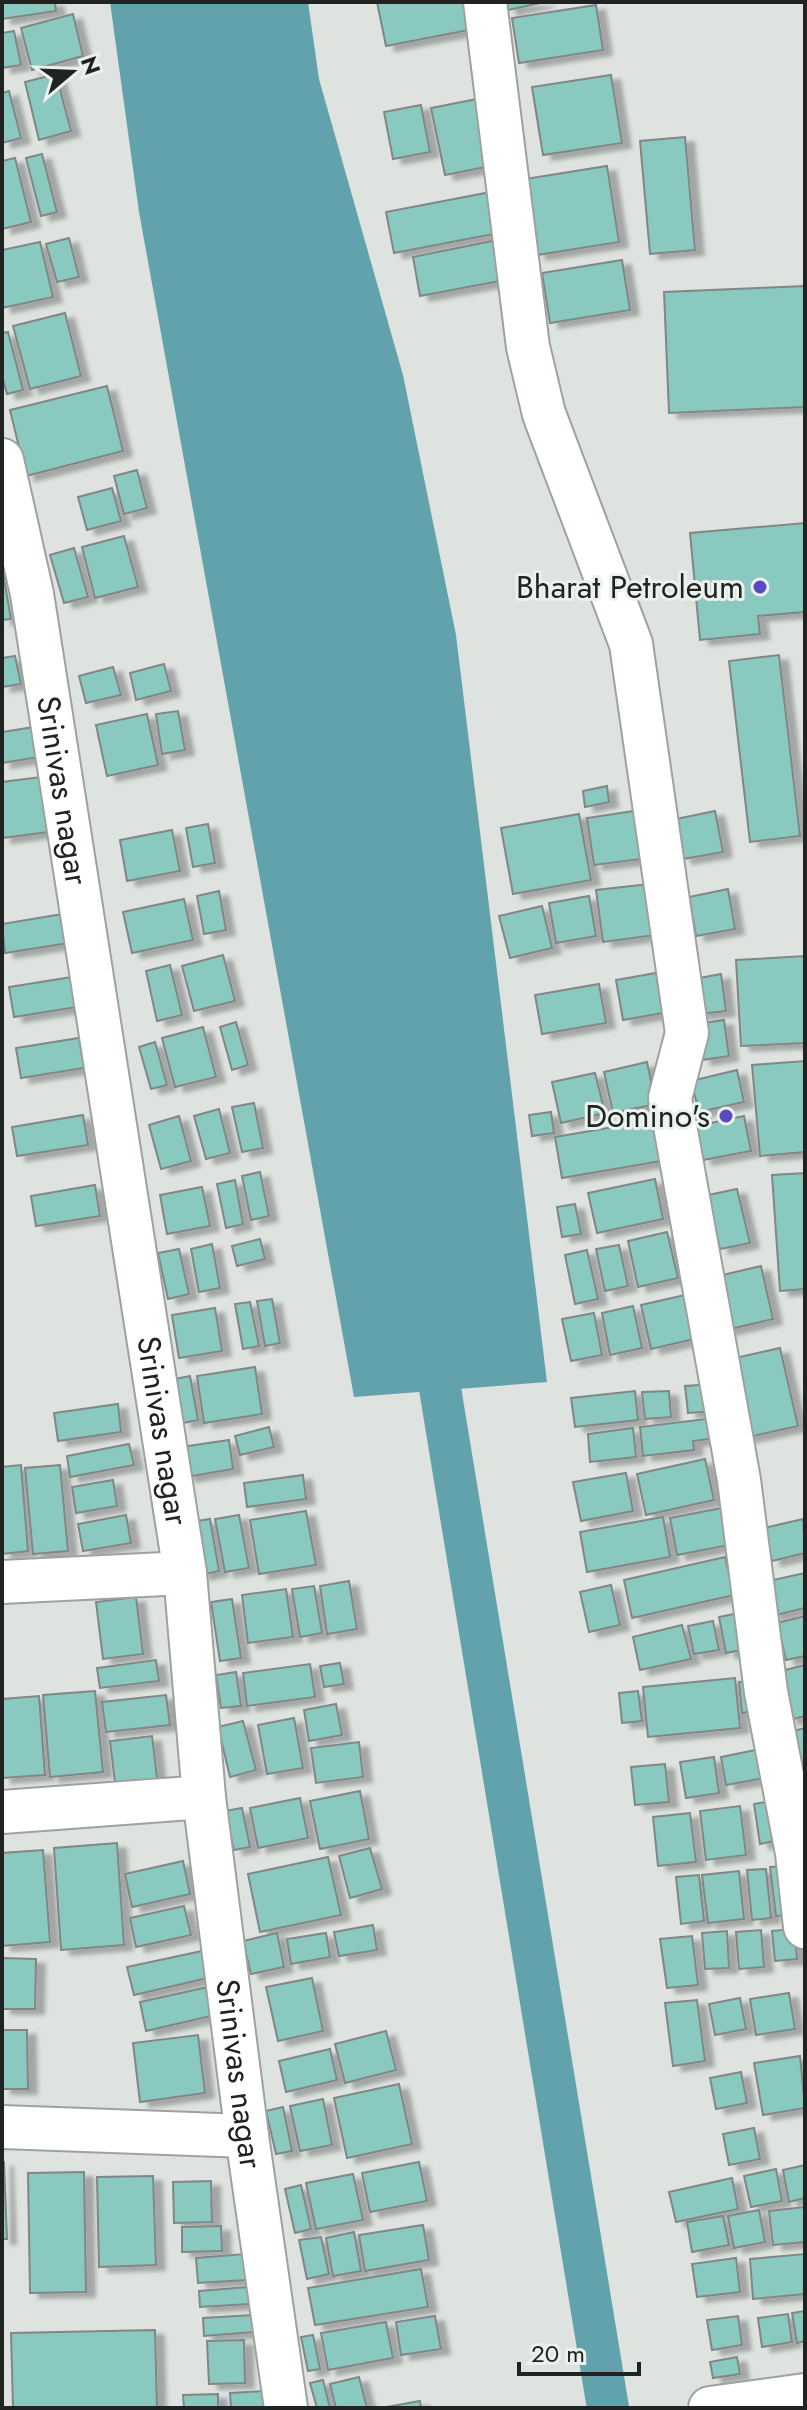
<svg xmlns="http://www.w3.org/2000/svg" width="807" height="2410" font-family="Jost,sans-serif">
<defs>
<filter id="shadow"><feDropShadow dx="9" dy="5" stdDeviation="2" flood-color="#0004"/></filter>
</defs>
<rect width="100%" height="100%" fill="#dee3e0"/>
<!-- water -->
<polygon fill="#62a2ac" points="110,2 308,2 319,79 403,375 456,635 547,1382 354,1397 139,212"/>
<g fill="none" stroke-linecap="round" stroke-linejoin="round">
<!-- canal -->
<polyline stroke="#62a2ac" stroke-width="42" points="431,1334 608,2408"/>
</g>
<!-- building -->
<g fill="#89c9bf" stroke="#818786" stroke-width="2" filter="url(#shadow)">
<polygon points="2,2 55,2 56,11 2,19"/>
<polygon points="377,2 474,2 479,28 386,46"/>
<polygon points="506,2 545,2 508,10"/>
<polygon points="596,5 603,50 519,63 512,18"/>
<polygon points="73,14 83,56 32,70 21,28"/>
<polygon points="14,31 21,65 2,68 2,33"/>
<polygon points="56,74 71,131 39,140 25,82"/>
<polygon points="611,75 622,143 543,155 532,87"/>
<polygon points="9,91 21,138 2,143 2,93"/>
<polygon points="482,98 496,165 445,175 431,108"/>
<polygon points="421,105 430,152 393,159 384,112"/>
<polygon points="685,137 695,250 650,254 640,141"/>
<polygon points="42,154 57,212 41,216 26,158"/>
<polygon points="15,158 31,222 2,229 2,161"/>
<polygon points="607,166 619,242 537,255 525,179"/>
<polygon points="496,191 504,232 394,253 386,212"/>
<polygon points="69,238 79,277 57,282 46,244"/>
<polygon points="497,240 505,280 420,296 413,257"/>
<polygon points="40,242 53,297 2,308 2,250"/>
<polygon points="622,260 630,310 550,323 542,273"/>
<polygon points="805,286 805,407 669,413 664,292"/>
<polygon points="65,313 81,376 30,389 13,326"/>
<polygon points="8,332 23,390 7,394 2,376 2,333"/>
<polygon points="107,386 123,451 26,476 10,410"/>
<polygon points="137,470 147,508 124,514 114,476"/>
<polygon points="112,488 121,521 87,530 78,497"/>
<polygon points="805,523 805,612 758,616 760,634 700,640 690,533"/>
<polygon points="124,536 138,587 95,598 82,547"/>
<polygon points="74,548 88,597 64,603 50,555"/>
<polygon points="2,567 11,619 2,620"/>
<polygon points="779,655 800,836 750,842 729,661"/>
<polygon points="15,656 21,684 2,687 2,658"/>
<polygon points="164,664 171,691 136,700 130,673"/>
<polygon points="113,667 121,695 86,703 79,676"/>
<polygon points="178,711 185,750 162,754 156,714"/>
<polygon points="147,714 158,765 107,776 96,725"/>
<polygon points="34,727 39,757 2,763 2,732"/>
<polygon points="41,777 49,832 2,838 2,782"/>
<polygon points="607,786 609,802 585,807 583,791"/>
<polygon points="634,811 641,859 594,865 587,818"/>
<polygon points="715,811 723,852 683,859 676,819"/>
<polygon points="579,814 591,880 513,894 501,828"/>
<polygon points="208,824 215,863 193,867 186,828"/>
<polygon points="172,830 180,871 127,881 120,840"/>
<polygon points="649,884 656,935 603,942 596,890"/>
<polygon points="728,889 735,929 696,936 689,897"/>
<polygon points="219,891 226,930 204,934 197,896"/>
<polygon points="589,896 596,936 556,943 549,903"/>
<polygon points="184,899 193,940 132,953 123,912"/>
<polygon points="542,906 552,948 510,958 499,916"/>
<polygon points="63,914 69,943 5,953 2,924"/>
<polygon points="223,955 235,1001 194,1011 182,966"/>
<polygon points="805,956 805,1043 741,1046 736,960"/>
<polygon points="170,965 182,1015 157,1021 146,971"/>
<polygon points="656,973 663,1013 623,1020 616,980"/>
<polygon points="721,974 726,1011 699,1014 694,979"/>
<polygon points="72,977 77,1007 14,1017 9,987"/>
<polygon points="599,984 606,1023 542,1034 535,995"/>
<polygon points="724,1020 729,1056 702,1060 697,1024"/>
<polygon points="236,1022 248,1065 232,1070 220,1027"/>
<polygon points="203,1027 216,1077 175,1087 162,1038"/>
<polygon points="79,1038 84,1068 21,1078 16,1048"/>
<polygon points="155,1042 167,1085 151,1089 139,1047"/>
<polygon points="805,1061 805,1152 760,1156 752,1065"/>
<polygon points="647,1062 656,1104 613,1113 604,1072"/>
<polygon points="737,1070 744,1102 699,1112 691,1081"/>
<polygon points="595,1073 605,1113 561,1123 552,1082"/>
<polygon points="254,1103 263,1148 242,1152 232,1107"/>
<polygon points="219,1109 230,1153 206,1159 194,1116"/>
<polygon points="551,1112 554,1133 532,1136 529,1115"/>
<polygon points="83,1115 88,1145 17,1156 12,1127"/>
<polygon points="179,1116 191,1161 161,1169 149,1125"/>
<polygon points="744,1116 751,1151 703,1160 696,1126"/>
<polygon points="660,1119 667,1160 562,1178 555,1137"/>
<polygon points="260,1172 269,1216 251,1220 242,1176"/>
<polygon points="805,1173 805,1289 780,1291 772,1175"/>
<polygon points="655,1179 663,1219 597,1233 588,1193"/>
<polygon points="235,1180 243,1224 226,1228 217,1184"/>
<polygon points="95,1185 100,1216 36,1226 31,1196"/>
<polygon points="202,1187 210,1226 167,1234 160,1195"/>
<polygon points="737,1189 750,1243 720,1249 708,1195"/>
<polygon points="575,1204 581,1234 562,1237 557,1207"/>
<polygon points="667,1232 678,1278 638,1287 628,1241"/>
<polygon points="260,1239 265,1259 237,1266 232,1246"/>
<polygon points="212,1244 220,1288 199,1292 191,1249"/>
<polygon points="619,1245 628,1286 605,1291 596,1249"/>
<polygon points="179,1249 189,1294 168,1299 158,1253"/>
<polygon points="587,1250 598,1299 575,1304 565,1255"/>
<polygon points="761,1266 773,1319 726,1330 714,1277"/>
<polygon points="685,1295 694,1339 651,1349 641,1305"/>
<polygon points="272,1299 280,1343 265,1346 257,1301"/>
<polygon points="250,1302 259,1346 243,1349 235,1304"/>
<polygon points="633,1306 642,1348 610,1355 602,1313"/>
<polygon points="215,1308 222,1351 179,1358 172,1315"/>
<polygon points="594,1313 602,1355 571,1361 562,1319"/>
<polygon points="780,1348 798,1426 739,1439 722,1361"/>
<polygon points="255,1367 262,1414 204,1423 197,1376"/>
<polygon points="190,1376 198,1420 183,1423 175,1379"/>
<polygon points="713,1384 715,1411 688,1413 685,1386"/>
<polygon points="635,1391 638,1420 575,1427 571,1398"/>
<polygon points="669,1391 671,1417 645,1419 642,1392"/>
<polygon points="118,1404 121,1432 58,1441 54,1413"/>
<polygon points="714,1418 716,1438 693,1441 694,1450 643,1456 640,1427"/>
<polygon points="269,1427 274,1447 240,1455 235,1436"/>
<polygon points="633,1428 636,1457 590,1462 588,1434"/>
<polygon points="229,1440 233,1469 186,1477 181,1447"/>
<polygon points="129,1444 134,1465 70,1477 67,1456"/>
<polygon points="705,1459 714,1500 646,1515 637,1474"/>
<polygon points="21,1465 28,1551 2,1554 2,1467"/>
<polygon points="60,1465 68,1551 33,1554 25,1468"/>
<polygon points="626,1473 633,1511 581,1521 573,1482"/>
<polygon points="303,1475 306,1499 247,1507 244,1483"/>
<polygon points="113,1480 117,1506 76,1513 72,1487"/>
<polygon points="727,1507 734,1544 677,1555 670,1518"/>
<polygon points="306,1511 316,1565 259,1574 250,1520"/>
<polygon points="126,1515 131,1543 83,1551 78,1524"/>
<polygon points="239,1515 249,1568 225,1572 215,1519"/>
<polygon points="663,1517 670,1557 587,1572 580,1532"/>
<polygon points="210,1519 219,1571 201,1575 191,1522"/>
<polygon points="803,1519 805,1553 772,1561 764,1528"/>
<polygon points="725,1557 734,1595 632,1618 624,1580"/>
<polygon points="805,1573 805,1608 772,1616 764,1582"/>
<polygon points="349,1581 357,1629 327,1634 320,1586"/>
<polygon points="611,1585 620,1625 589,1632 580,1592"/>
<polygon points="314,1586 322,1633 300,1637 292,1589"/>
<polygon points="286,1589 293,1637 248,1643 242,1595"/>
<polygon points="136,1597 143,1654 103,1659 96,1602"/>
<polygon points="232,1599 241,1658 220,1661 211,1602"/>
<polygon points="744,1612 751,1648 726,1653 719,1617"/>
<polygon points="805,1616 805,1656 786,1660 777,1623"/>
<polygon points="713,1621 719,1650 694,1654 688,1626"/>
<polygon points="682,1625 691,1659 640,1670 633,1637"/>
<polygon points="156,1660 159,1681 100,1688 97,1668"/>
<polygon points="340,1663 344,1684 324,1687 320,1666"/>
<polygon points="310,1664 315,1697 247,1706 243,1673"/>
<polygon points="805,1665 805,1716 789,1720 777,1672"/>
<polygon points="236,1672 241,1706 221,1708 216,1675"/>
<polygon points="735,1678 740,1728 648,1737 643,1687"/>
<polygon points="758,1681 762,1710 742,1713 739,1682"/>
<polygon points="95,1691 103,1772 50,1777 43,1695"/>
<polygon points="638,1691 642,1721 622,1723 619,1693"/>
<polygon points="166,1695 170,1725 106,1732 102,1702"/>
<polygon points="39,1696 45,1775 2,1778 2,1699"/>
<polygon points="336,1704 342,1735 309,1741 304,1710"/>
<polygon points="294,1718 303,1768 267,1774 258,1725"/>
<polygon points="243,1721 256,1770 230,1777 218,1727"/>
<polygon points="805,1728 805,1787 789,1732"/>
<polygon points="152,1736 158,1786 116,1791 110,1741"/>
<polygon points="359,1742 363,1777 316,1783 311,1748"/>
<polygon points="770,1747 775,1776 726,1785 721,1757"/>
<polygon points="714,1757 719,1793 686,1798 680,1762"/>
<polygon points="665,1764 669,1802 635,1805 631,1767"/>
<polygon points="360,1791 369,1839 320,1849 310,1801"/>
<polygon points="300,1798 308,1838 258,1848 250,1808"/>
<polygon points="778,1800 784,1839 760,1844 754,1804"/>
<polygon points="740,1806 746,1855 706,1860 700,1811"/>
<polygon points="242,1808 250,1847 234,1850 225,1811"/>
<polygon points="690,1813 696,1862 658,1866 653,1817"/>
<polygon points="117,1843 124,1945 61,1950 54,1848"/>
<polygon points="370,1848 382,1889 350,1898 339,1856"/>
<polygon points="43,1850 50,1942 2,1946 2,1853"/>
<polygon points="328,1857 341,1915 260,1932 248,1874"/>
<polygon points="183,1861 190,1894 132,1907 125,1874"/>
<polygon points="789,1866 795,1915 776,1916 770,1867"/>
<polygon points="766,1869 771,1918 752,1920 747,1870"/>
<polygon points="739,1871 744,1919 708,1923 702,1875"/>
<polygon points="699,1875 704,1921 681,1924 676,1877"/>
<polygon points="184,1906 191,1935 136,1947 130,1918"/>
<polygon points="373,1925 377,1950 339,1956 334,1932"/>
<polygon points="794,1929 797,1959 775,1961 772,1931"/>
<polygon points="761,1930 764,1967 739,1969 736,1932"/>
<polygon points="727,1931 729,1968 705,1969 702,1933"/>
<polygon points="277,1933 284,1967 251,1974 243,1941"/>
<polygon points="326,1933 330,1957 291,1964 287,1939"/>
<polygon points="692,1936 698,1985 667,1988 660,1939"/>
<polygon points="202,1951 208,1978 134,1995 127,1967"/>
<polygon points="2,1958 36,1959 35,2009 2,2009"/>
<polygon points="312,1978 323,2031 278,2041 266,1987"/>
<polygon points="208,1987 215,2015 146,2031 140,2002"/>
<polygon points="789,1993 795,2029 756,2035 750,1999"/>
<polygon points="740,1998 746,2029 715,2035 709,2004"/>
<polygon points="697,2000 705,2061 673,2066 665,2003"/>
<polygon points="2,2030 27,2030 28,2089 2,2089"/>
<polygon points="386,2031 396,2070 345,2083 335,2044"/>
<polygon points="198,2035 205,2093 140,2102 133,2043"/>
<polygon points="330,2049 337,2080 286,2092 279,2061"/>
<polygon points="800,2056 805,2108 763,2115 754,2063"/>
<polygon points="741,2072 747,2103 716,2109 710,2078"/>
<polygon points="399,2084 412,2144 347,2158 334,2098"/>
<polygon points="323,2099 332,2145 300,2151 290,2106"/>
<polygon points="283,2107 292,2151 276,2154 266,2111"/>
<polygon points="754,2128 760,2159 729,2165 723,2134"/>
<polygon points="2,2162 4,2162 7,2239 2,2239"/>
<polygon points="419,2162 427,2201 370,2212 362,2173"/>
<polygon points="805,2165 805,2198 789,2202 783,2170"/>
<polygon points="776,2169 782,2201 751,2207 744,2176"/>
<polygon points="84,2172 86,2292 30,2293 28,2173"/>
<polygon points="353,2174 363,2220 316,2229 306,2183"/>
<polygon points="153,2176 156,2265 99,2267 97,2177"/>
<polygon points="732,2178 738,2209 676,2222 669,2192"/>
<polygon points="211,2181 212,2222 174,2223 173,2182"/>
<polygon points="301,2185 311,2229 295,2233 285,2189"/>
<polygon points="805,2207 805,2242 773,2245 769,2211"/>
<polygon points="759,2210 765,2242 734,2248 728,2216"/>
<polygon points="723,2216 729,2245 692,2252 687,2222"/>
<polygon points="423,2225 429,2260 365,2271 359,2235"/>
<polygon points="221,2226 222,2251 182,2252 182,2227"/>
<polygon points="354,2232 361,2271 333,2276 326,2238"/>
<polygon points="321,2237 329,2274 307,2279 299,2240"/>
<polygon points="245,2254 247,2280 198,2283 196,2258"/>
<polygon points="805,2254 805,2294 753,2299 750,2259"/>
<polygon points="736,2258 740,2292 697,2297 692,2264"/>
<polygon points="421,2269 428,2307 315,2325 308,2288"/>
<polygon points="248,2287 249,2304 200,2307 199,2291"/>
<polygon points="805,2311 805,2341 797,2343 792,2313"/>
<polygon points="788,2314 792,2342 762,2347 758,2318"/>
<polygon points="252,2315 254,2332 204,2336 203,2318"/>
<polygon points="435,2316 441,2349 401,2355 396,2322"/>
<polygon points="738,2316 742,2345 712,2350 707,2320"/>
<polygon points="386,2322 393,2358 328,2370 321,2333"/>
<polygon points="155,2330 157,2408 13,2408 11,2333"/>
<polygon points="313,2335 320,2369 308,2371 301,2337"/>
<polygon points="244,2340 245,2383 209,2384 207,2341"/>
<polygon points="737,2357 740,2374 713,2378 710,2362"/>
<polygon points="359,2377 367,2408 336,2408 330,2384"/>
<polygon points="323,2380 330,2408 317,2408 310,2383"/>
<polygon points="265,2391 265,2408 231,2408 230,2393"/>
<polygon points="218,2394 218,2408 184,2408 183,2395"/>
<polygon points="420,2401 421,2408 381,2408"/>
</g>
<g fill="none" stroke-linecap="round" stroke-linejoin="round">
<defs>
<g id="minor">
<polyline points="485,2 528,347 544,414 631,644 687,1033 670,1098 739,1480 766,1692 797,1853 805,1927"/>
<path id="s1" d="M2,460L32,594L185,1573L204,1797L247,2136L286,2408"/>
<polyline points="2,1582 185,1573"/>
<polyline points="2,1812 204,1797"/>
<polyline points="2,2127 247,2136"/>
<polyline points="710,2408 805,2395"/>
</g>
</defs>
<!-- minor casing -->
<use href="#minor" stroke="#9da29f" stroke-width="46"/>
<!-- minor -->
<use href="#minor" stroke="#fff" stroke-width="42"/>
</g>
<!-- markers -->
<g fill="#584ac2" stroke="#ebf1ed" stroke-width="3">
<circle cx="760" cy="587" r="8"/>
<circle cx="726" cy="1116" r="8"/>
</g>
<g text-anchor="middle" stroke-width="6" stroke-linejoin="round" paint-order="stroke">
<!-- poi labels -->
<g font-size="32" fill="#212322" stroke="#ebf1ed" text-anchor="end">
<text x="744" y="598">Bharat Petroleum</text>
<text x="710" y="1127">Domino's</text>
</g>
<!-- street labels -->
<g font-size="32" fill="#212322" stroke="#ebf1ed">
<text dy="11" stroke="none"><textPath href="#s1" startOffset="336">Srinivas nagar</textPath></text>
<text dy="11" stroke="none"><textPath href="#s1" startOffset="984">Srinivas nagar</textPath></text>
<text dy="11" stroke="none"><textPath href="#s1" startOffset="1632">Srinivas nagar</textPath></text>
</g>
</g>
<!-- border -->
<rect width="807" height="2410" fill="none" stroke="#212322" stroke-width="8"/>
<!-- north arrow -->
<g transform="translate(72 72) rotate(71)" stroke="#ebf1ed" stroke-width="6" paint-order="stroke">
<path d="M0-6L14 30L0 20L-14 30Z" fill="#212322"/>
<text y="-12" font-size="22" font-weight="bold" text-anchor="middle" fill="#212322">N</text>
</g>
<!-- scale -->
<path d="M519 2362v12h120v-12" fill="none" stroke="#212322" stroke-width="4"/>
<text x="531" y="2362" font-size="24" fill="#212322" stroke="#ebf1ed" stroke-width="6" paint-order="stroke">20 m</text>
</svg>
